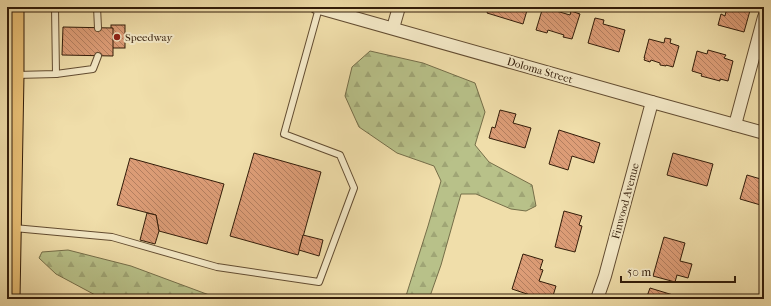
<svg xmlns="http://www.w3.org/2000/svg" width="771" height="306" font-family="'IM FELL French Canon',serif">
<defs>
<pattern id="forest-firs" width="22" height="20" patternUnits="userSpaceOnUse"><rect width="22" height="20" fill="#b8c189"/><path d="M5 1l3.5 6h-7zM16 11l3.5 6h-7z" fill="#9fa575"/></pattern>
<pattern id="building-back-hatch" width="6" height="6" patternUnits="userSpaceOnUse"><rect width="6" height="6" fill="#dd9d77"/><path d="M-1 5l2 2M0 0l6 6M5-1l2 2" fill="none" stroke="#b47f60"/></pattern>
</defs>
<rect width="100%" height="100%" fill="#f0deaa"/>
<filter id="stains"><feTurbulence type="fractalNoise" baseFrequency=".005" numOctaves="4"/><feColorMatrix values="0 0 0 0 .2 0 0 0 0 .09 0 0 0 0 .02 0 0 0 .5 -.17"/></filter>
<radialGradient id="worn" r=".72"><stop offset=".6" stop-color="#630" stop-opacity="0"/><stop offset="1" stop-color="#630" stop-opacity=".3"/></radialGradient>
<!-- forest -->
<g fill="url(#forest-firs)" stroke="#756e49">
<polygon points="370,51 423,63 475,83 485,112 475,145 489,162 532,185 536,206 526,211 511,209 476,194 461,194 441,265 429,299 405,299 428,226 441,181 434,166 397,153 359,127 345,96 352,67"/>
<polygon points="68,250 131,266 220,299 128,299 99,297 56,274 39,258 42,252"/>
</g>
<!-- building -->
<g fill="url(#building-back-hatch)" stroke="#321c09">
<polygon points="448,7 461,7 461,11"/>
<polygon points="489,7 528,7 523,24 487,13"/>
<polygon points="543,7 554,7 553,10 570,15 571,11 580,14 572,39 563,37 564,35 548,30 547,33 536,30"/>
<polygon points="727,7 751,7 744,32 718,25 721,14 725,16"/>
<polygon points="595,18 604,20 603,24 625,30 619,52 588,43"/>
<rect x="111" y="25" width="14" height="23"/>
<polygon points="63,27 113,28 113,56 62,55"/>
<polygon points="665,38 671,39 670,43 679,46 673,67 666,65 666,66 660,65 660,63 651,60 650,62 644,60 645,58 644,58 649,39 664,43"/>
<polygon points="708,50 726,55 724,58 733,61 728,81 720,79 720,81 701,76 702,74 692,71 697,51 707,54"/>
<polygon points="500,110 516,114 513,123 531,128 525,148 489,138 492,127 495,128"/>
<polygon points="559,130 600,143 594,163 572,156 568,170 549,164"/>
<polygon points="254,153 321,172 298,255 230,236"/>
<polygon points="673,153 713,164 707,186 667,175"/>
<polygon points="130,158 224,184 207,244 159,231 156,215 117,205"/>
<polygon points="747,175 764,180 764,206 740,199"/>
<polygon points="564,211 582,216 579,225 582,226 575,252 555,247"/>
<polygon points="147,213 156,215 159,231 155,244 140,240"/>
<polygon points="303,235 323,240 319,256 299,250"/>
<polygon points="664,237 685,243 680,261 692,264 688,278 677,275 675,282 653,276"/>
<polygon points="523,254 543,260 540,269 543,270 539,281 556,286 552,299 542,299 512,289"/>
<polygon points="650,288 673,295 672,299 646,299"/>
</g>
<g fill="none" stroke-linecap="round" stroke-linejoin="round">
<defs>
<g id="service">
<polyline points="97,7 98,28"/>
<polyline points="56,74 93,69 98,56"/>
<polyline points="16,75 56,74 55,7"/>
<polyline points="14,228 112,237 217,267 319,282 354,188 340,155 284,134 319,8"/>
</g>
<g id="minor">
<polyline points="316,7 652,102 764,133"/>
<polyline points="393,28 399,7"/>
<polyline points="735,125 764,17"/>
<polyline points="597,299 605,276 652,102"/>
</g>
<polyline id="primary" points="10,299 14,75 14,7"/>
</defs>
<!-- service casing -->
<use href="#service" stroke="#624c31" stroke-width="8"/>
<!-- minor casing -->
<use href="#minor" stroke="#624c31" stroke-width="14"/>
<!-- primary casing -->
<use href="#primary" stroke="#321c09" stroke-width="21"/>
<!-- service -->
<use href="#service" stroke="#f5eac8" stroke-width="6"/>
<!-- minor -->
<use href="#minor" stroke="#f5eac8" stroke-width="12"/>
<!-- primary -->
<use href="#primary" stroke="#e8bf75" stroke-width="19"/>
</g>
<!-- markers -->
<circle fill="#8f2418" stroke="#f5eac8" stroke-width="1.5" cx="117" cy="37" r="4"/>
<g text-anchor="middle" stroke-width="4" stroke-linejoin="round" paint-order="stroke">
<!-- poi labels -->
<g font-size="11" fill="#321c09" stroke="#f5eac8" text-anchor="start">
<text x="125" y="41">Speedway</text>
</g>
<!-- street labels -->
<g font-size="11" fill="#321c09" stroke="#f5eac8">
<text transform="translate(540 70) rotate(16)" y="4">Doloma Street</text>
<text transform="translate(625 201) rotate(-75)" y="4">Finwood Avenue</text>
</g>
</g>
<!-- margin -->
<rect width="771" height="306" fill="none" stroke="#f0deaa" stroke-width="24"/>
<rect x="8" y="8" width="755" height="290" fill="none" stroke="#321c09" stroke-width="2"/>
<rect x="12" y="12" width="747" height="282" fill="none" stroke="#321c09"/>
<!-- scale -->
<path d="M621 276v6h114v-6" fill="none" stroke="#321c09" stroke-width="2"/>
<text x="627" y="276" font-size="12" fill="#321c09" stroke="#f5eac8" stroke-width="3" paint-order="stroke">50 m</text>
<rect width="100%" height="100%" filter="url(#stains)"/>
<rect width="100%" height="100%" fill="url(#worn)"/>
</svg>
